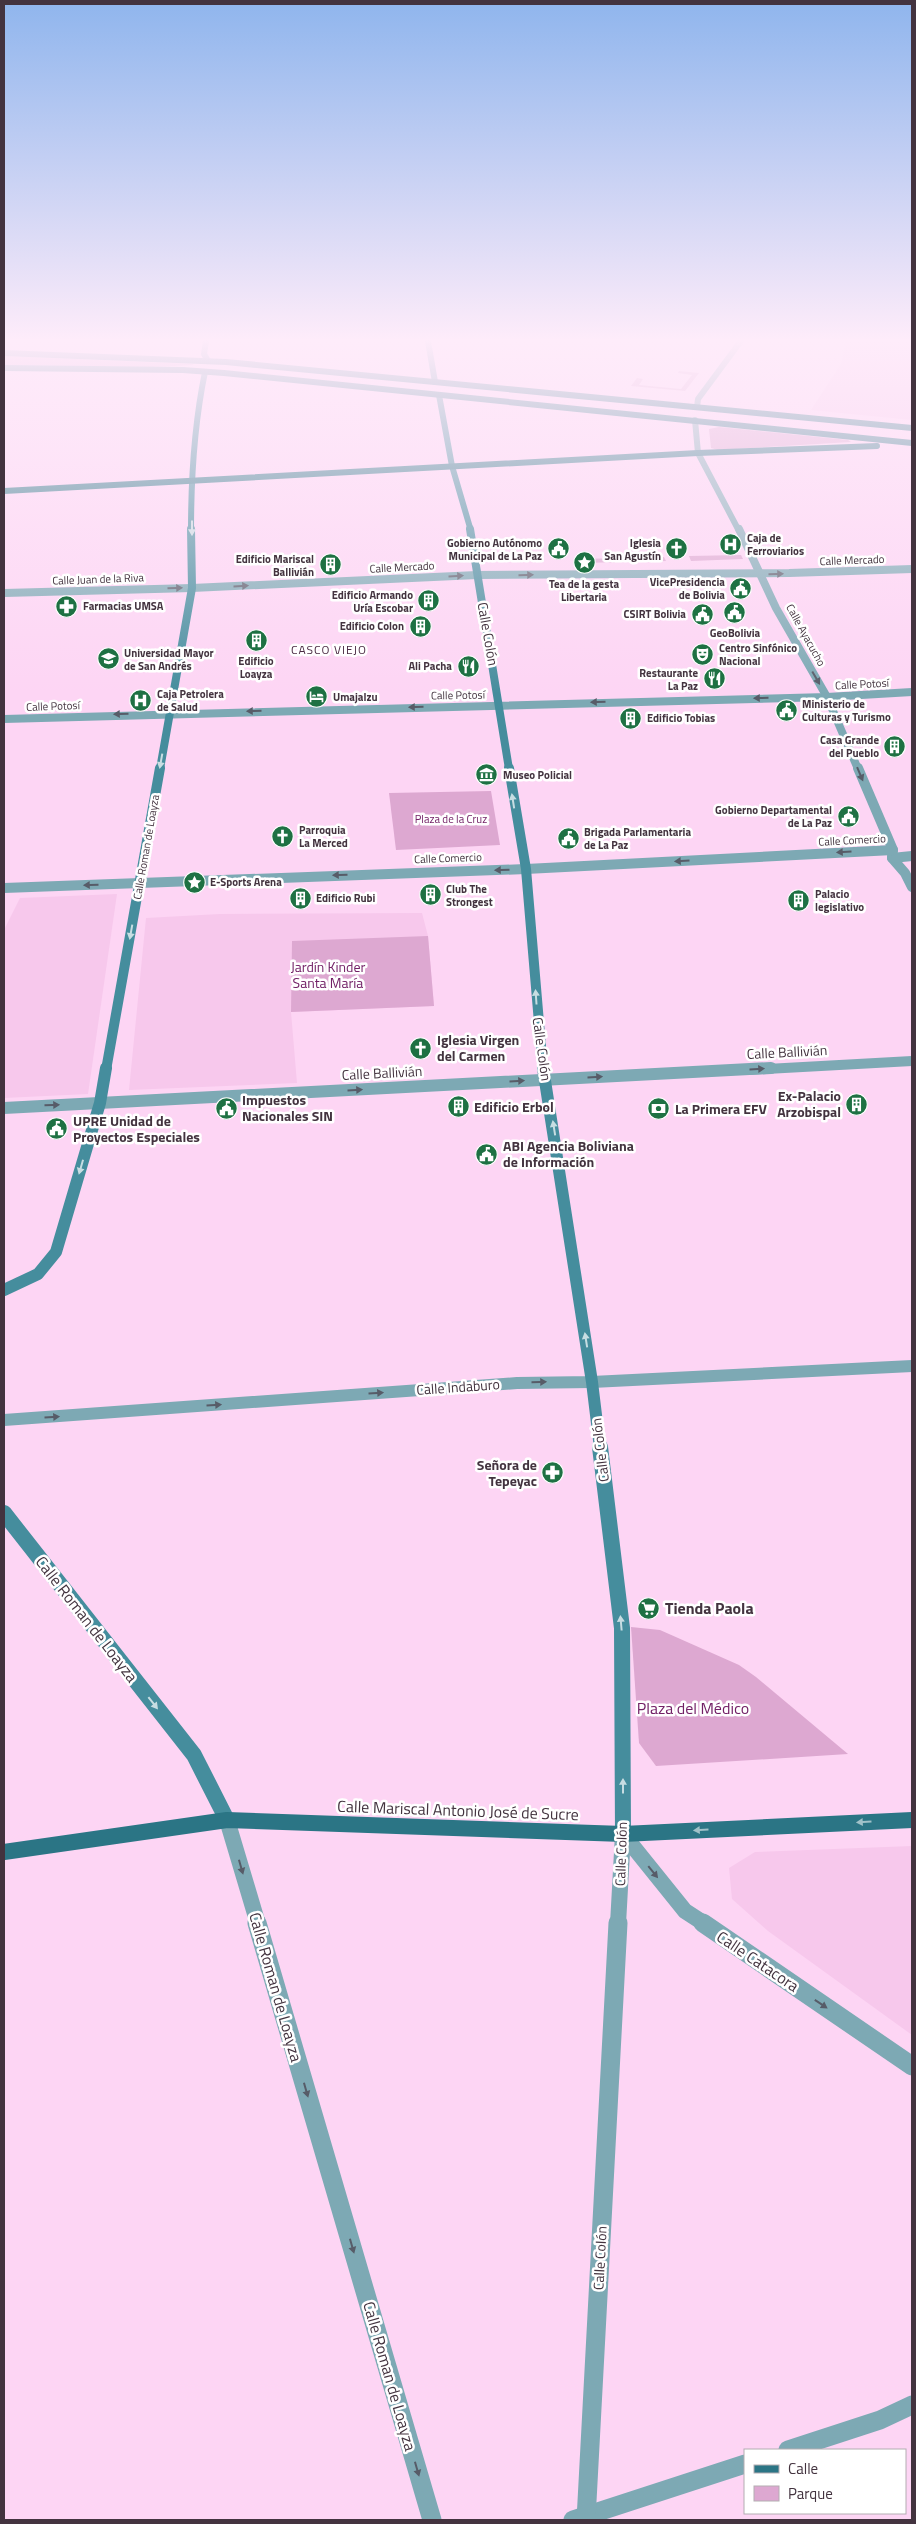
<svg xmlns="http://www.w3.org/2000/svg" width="916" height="2524" font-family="'Titillium Web',sans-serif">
<rect width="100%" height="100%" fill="#fdd5f4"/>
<!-- built -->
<g fill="#f7c8ec">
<polygon points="846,341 912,341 912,420 811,410 841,364"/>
<polygon points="117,894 88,1094 4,1098 4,930 20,898"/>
<polygon points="422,913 428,936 434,1006 291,1012 297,1083 129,1090 146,918 220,914"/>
<polygon points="912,1846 912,2035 768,1931 732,1899 729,1868 755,1852"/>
</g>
<!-- green -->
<g fill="#dda8d1">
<polygon points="4,356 192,364 194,365 151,367 4,365"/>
<polygon points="679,371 699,373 685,391 631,386 637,378 643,379 639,385 681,389 692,375 678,373"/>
<polygon points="719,427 848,440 851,442 718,450 711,448 709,429"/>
<polygon points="741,555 743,559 691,561 689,556"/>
<polygon points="664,557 666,561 581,563 580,559"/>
<polygon points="491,791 500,845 396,850 389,793"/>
<polygon points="428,936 434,1006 291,1012 292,941"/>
<polygon points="631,1627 660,1630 739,1665 756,1677 848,1754 656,1766 639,1743"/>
</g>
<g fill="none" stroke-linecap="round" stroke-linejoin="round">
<!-- minor-far5 -->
<polyline stroke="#7da9b4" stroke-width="6" points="695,420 698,453 739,531"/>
<!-- minor-far4 -->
<polyline stroke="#7da9b4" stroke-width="8" points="739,529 776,608 827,697 858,769"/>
<!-- minor-far3 -->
<g stroke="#7da9b4" stroke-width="10">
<polyline points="858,768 893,850 892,857"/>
<polyline points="892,858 905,873 912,887"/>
<polyline points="892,858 912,856"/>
<polyline points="4,888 526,869 893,850"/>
</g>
<!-- minor-far2 -->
<polyline stroke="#7da9b4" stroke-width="12" points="4,1420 517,1383 592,1382 912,1366"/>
<!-- minor-far1 -->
<g stroke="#7da9b4" stroke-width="16">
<polyline points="227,1820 258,1924"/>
<polyline points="623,1834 685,1911 705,1924"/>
<polyline points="618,1924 623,1834"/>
</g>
<!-- minor -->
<g stroke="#7da9b4" stroke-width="19">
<polyline points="257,1923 432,2520"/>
<polyline points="703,1923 912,2066"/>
<polyline points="788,2450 880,2420 912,2405"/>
<polyline points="573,2520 745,2464"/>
<polyline points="586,2520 618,1923"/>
</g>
<!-- tertiary-far3 -->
<polyline stroke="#7da9b4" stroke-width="6" points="697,407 698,399 741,341"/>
<!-- tertiary-far2 -->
<g stroke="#7da9b4" stroke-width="8">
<polyline points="4,593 192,588 477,575 789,573 912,569"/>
<polyline points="4,719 827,697 912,692"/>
</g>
<!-- tertiary-far1 -->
<polyline stroke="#7da9b4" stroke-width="10" points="747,1070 912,1061"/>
<!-- tertiary -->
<polyline stroke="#7da9b4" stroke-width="12" points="4,1108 771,1068"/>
<!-- secondary-far4 -->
<g stroke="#458d9d" stroke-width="6">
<polyline points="206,341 204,354 208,361"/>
<polyline points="428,341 435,382"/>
<polyline points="439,395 452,466 471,531"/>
<path d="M191,531C191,477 194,425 205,372"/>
</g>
<!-- secondary-far3 -->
<g stroke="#458d9d" stroke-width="8">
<polyline points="470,529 509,769"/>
<polyline points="160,769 192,588 191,529"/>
</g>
<!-- secondary-far2 -->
<g stroke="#458d9d" stroke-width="10">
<polyline points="509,768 526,869 543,1070"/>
<polyline points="106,1070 160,768"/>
</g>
<!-- secondary-far1 -->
<g stroke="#458d9d" stroke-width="12">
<polyline points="543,1068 592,1382 600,1448"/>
<polyline points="4,1290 38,1274 56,1252 100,1103 106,1068"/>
</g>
<!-- secondary -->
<g stroke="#458d9d" stroke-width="16">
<polyline points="600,1447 622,1628 623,1834"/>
<polyline points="4,1513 194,1755 227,1820"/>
</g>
<!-- primary-far1 -->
<g stroke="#2b7585" stroke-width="6">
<polyline points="4,353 226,362 912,428"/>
<polyline points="4,368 183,370 224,373 912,443"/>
<polyline points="4,491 698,453 877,446"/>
</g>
<!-- primary -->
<polyline stroke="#2b7585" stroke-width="16" points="4,1852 227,1820 623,1834 912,1820"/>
</g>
<!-- one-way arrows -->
<defs><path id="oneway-solid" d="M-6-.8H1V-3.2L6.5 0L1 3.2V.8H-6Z" transform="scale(1.25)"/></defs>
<g fill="#c7dde2">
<use href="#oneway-solid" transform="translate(192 528) rotate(90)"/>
<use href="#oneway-solid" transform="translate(161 761) rotate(100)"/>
<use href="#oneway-solid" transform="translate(513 801) rotate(-99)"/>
<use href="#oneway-solid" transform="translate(131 932) rotate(100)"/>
<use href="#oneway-solid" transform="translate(536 997) rotate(-94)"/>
<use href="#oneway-solid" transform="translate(554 1128) rotate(-99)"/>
<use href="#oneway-solid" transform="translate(81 1167) rotate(106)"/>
<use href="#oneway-solid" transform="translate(586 1340) rotate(-99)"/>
<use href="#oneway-solid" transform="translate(621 1623) rotate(-95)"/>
<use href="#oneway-solid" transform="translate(153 1703) rotate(52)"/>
<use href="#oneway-solid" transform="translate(623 1786) rotate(-90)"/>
</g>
<g fill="#575c68">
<use href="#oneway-solid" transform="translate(776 574) rotate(-1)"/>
<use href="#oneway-solid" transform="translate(526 575) rotate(-1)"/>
<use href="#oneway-solid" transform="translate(456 576) rotate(-3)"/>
<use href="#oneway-solid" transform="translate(241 586) rotate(-3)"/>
<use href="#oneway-solid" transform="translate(175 588) rotate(-2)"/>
<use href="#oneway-solid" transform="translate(816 678) rotate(60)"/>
<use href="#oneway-solid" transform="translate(761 698) rotate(179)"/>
<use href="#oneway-solid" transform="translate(598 702) rotate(179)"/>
<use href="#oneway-solid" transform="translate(416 707) rotate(179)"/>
<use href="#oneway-solid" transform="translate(254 711) rotate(179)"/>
<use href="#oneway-solid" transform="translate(121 714) rotate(178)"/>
<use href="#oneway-solid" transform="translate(860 774) rotate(67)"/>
<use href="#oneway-solid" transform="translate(844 852) rotate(177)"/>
<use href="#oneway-solid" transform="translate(682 861) rotate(177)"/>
<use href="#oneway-solid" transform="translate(502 870) rotate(179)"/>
<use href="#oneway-solid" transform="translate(340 875) rotate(178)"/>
<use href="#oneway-solid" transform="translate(91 885) rotate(178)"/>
<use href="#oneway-solid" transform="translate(757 1069) rotate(-3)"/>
<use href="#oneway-solid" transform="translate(595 1077) rotate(-3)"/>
<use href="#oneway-solid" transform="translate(517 1081) rotate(-3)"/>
<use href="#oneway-solid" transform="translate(355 1090) rotate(-3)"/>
<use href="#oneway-solid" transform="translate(52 1105) rotate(-2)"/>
<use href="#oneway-solid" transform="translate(539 1382) rotate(-1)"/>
<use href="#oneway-solid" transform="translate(376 1393) rotate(-4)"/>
<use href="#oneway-solid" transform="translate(214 1405) rotate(-4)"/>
<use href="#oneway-solid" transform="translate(52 1417) rotate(-4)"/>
<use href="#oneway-solid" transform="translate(241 1867) rotate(74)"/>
<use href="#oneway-solid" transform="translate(653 1872) rotate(51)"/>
<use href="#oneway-solid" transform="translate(821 2004) rotate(34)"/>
<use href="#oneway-solid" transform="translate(306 2090) rotate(74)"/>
<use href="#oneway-solid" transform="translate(352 2246) rotate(74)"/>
<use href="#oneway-solid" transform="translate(417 2469) rotate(74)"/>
</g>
<g fill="#a0c1c8">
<use href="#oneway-solid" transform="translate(864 1822) rotate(177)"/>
<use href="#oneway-solid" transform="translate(701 1830) rotate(177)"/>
</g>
<!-- sky -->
<linearGradient id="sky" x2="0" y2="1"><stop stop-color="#8fb5ed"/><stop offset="0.49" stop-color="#feecfa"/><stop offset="1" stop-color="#feecfa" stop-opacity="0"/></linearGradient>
<rect width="916" height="694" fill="url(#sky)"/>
<!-- icons -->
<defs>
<symbol id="hospital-disc" viewBox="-11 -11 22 22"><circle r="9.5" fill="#1e7143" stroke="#fff"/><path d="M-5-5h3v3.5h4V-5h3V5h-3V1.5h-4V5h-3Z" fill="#fff"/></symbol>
<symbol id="civic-disc" viewBox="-11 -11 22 22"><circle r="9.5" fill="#1e7143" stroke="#fff"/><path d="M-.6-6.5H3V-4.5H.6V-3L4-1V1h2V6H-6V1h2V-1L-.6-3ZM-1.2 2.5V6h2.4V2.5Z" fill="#fff"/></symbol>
<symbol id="church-disc" viewBox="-11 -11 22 22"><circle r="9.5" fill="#1e7143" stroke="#fff"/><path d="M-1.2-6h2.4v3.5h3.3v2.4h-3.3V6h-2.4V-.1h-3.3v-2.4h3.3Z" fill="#fff"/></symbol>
<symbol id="sight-disc" viewBox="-11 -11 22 22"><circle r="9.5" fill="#1e7143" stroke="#fff"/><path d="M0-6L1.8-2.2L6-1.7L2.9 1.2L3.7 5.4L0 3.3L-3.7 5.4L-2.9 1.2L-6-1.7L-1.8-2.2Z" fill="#fff"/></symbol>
<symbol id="building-disc" viewBox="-11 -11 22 22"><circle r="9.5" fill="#1e7143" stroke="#fff"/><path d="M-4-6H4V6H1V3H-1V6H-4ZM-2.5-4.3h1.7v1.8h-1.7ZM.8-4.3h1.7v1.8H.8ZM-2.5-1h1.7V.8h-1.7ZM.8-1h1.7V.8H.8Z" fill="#fff"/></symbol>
<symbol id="pharmacy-disc" viewBox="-11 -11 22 22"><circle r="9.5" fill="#1e7143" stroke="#fff"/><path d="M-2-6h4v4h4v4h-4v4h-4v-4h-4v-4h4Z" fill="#fff"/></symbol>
<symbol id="theatre-disc" viewBox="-11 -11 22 22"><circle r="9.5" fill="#1e7143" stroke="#fff"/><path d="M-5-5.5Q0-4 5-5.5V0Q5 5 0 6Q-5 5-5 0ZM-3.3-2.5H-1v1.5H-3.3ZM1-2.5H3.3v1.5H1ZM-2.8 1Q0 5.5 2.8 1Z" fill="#fff"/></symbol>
<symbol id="university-disc" viewBox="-11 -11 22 22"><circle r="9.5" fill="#1e7143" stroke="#fff"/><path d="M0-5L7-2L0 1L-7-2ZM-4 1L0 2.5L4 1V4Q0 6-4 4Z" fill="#fff"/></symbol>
<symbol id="restaurant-disc" viewBox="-11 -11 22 22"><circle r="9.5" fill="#1e7143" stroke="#fff"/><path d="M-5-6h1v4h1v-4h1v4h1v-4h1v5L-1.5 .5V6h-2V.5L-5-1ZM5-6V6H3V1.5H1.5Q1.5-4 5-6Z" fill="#fff"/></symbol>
<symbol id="hotel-disc" viewBox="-11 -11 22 22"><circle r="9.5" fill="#1e7143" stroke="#fff"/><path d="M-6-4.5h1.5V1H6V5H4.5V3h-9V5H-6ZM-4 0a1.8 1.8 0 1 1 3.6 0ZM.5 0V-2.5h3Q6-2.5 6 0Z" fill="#fff"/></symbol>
<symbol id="museum-disc" viewBox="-11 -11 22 22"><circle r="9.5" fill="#1e7143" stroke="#fff"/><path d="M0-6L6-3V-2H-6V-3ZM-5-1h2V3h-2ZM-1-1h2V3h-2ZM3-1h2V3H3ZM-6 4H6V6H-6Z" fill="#fff"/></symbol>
<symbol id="bank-disc" viewBox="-11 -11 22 22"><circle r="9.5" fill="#1e7143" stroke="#fff"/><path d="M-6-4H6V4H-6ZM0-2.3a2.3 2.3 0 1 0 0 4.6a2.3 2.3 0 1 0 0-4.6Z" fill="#fff"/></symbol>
<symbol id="supermarket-disc" viewBox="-11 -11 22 22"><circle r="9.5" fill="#1e7143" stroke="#fff"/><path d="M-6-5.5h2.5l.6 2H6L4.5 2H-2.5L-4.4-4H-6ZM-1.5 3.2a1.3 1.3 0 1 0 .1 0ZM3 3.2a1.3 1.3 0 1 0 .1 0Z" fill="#fff"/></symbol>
</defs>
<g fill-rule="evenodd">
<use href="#hospital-disc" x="718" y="532" width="25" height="25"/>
<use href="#civic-disc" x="546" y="536" width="25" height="25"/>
<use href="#church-disc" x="664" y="536" width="25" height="25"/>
<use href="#sight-disc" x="572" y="550" width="25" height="25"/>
<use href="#building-disc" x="318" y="552" width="25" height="25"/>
<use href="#civic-disc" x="728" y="576" width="25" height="25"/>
<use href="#building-disc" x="416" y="588" width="25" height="25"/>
<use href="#pharmacy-disc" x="54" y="594" width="25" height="25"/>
<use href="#civic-disc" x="722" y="600" width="25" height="25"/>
<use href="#civic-disc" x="690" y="602" width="25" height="25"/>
<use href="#building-disc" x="408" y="614" width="25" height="25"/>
<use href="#building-disc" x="244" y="628" width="25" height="25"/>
<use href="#theatre-disc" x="690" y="642" width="25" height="25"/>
<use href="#university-disc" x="96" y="646" width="25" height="25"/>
<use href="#restaurant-disc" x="456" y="654" width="25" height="25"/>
<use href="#restaurant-disc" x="702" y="666" width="25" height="25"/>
<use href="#hotel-disc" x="304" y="684" width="25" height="25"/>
<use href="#hospital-disc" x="128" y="688" width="25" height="25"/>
<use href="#civic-disc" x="774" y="698" width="25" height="25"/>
<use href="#building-disc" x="618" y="706" width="25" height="25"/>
<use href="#building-disc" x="882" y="734" width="25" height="25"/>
<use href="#museum-disc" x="474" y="762" width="25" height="25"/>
<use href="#civic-disc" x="836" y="804" width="25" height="25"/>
<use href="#church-disc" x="270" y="824" width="25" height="25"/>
<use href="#civic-disc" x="556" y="826" width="25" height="25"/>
<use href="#sight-disc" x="182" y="870" width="25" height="25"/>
<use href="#building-disc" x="418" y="882" width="25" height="25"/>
<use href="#building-disc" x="288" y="886" width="25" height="25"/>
<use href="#building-disc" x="786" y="888" width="25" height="25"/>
<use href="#church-disc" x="408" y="1036" width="25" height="25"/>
<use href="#building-disc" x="844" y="1092" width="25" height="25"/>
<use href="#building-disc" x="446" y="1094" width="25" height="25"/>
<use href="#civic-disc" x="214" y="1096" width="25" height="25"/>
<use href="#bank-disc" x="646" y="1096" width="25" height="25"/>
<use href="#civic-disc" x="44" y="1116" width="25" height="25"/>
<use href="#civic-disc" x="474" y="1142" width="25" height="25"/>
<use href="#pharmacy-disc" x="540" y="1460" width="25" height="25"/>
<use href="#supermarket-disc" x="636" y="1596" width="25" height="25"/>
</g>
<g text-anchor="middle" stroke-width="5" stroke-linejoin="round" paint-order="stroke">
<!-- far-poi labels -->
<g font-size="11" font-weight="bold" fill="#43333f" stroke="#fff" text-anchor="start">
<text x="747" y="542">Caja de<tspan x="747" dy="13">Ferroviarios</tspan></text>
<text x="542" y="547" text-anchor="end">Gobierno Autónomo<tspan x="542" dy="13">Municipal de La Paz</tspan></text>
<text x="661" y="547" text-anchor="end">Iglesia<tspan x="661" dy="13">San Agustín</tspan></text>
<text x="314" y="563" text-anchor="end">Edificio Mariscal<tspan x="314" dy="13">Ballivián</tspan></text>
<text x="725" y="586" text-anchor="end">VicePresidencia<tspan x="725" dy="13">de Bolivia</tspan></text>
<text x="584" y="588" text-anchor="middle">Tea de la gesta<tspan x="584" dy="13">Libertaria</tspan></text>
<text x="413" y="599" text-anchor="end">Edificio Armando<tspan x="413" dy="13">Uría Escobar</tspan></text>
<text x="83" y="610">Farmacias UMSA</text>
<text x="686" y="618" text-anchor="end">CSIRT Bolivia</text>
<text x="404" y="630" text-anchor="end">Edificio Colon</text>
<text x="735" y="637" text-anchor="middle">GeoBolivia</text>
<text x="719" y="652">Centro Sinfónico<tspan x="719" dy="13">Nacional</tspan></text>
<text x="124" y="657">Universidad Mayor<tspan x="124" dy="13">de San Andrés</tspan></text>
<text x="256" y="665" text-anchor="middle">Edificio<tspan x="256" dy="13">Loayza</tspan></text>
<text x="452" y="670" text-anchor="end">Ali Pacha</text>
<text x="698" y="677" text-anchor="end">Restaurante<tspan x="698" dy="13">La Paz</tspan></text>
<text x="157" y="698">Caja Petrolera<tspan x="157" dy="13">de Salud</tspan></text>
<text x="333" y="701">Umajalzu</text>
<text x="802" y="708">Ministerio de<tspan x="802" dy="13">Culturas y Turismo</tspan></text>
<text x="647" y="722">Edificio Tobias</text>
<text x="879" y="744" text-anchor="end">Casa Grande<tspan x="879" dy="13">del Pueblo</tspan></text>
<text x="503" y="779">Museo Policial</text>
<text x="832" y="814" text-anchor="end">Gobierno Departamental<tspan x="832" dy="13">de La Paz</tspan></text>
<text x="299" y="834">Parroquia<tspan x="299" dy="13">La Merced</tspan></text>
<text x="584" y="836">Brigada Parlamentaria<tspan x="584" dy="13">de La Paz</tspan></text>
<text x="210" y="886">E-Sports Arena</text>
<text x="446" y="893">Club The<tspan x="446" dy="13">Strongest</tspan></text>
<text x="815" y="898">Palacio<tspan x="815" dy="13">legislativo</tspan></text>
<text x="316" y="902">Edificio Rubi</text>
</g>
<!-- far-street labels -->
<g font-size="11" fill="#43333f" stroke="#fff">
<text transform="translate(852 560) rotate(-2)" y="4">Calle Mercado</text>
<text transform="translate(402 567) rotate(-3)" y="4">Calle Mercado</text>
<text transform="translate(98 579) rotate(-2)" y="4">Calle Juan de la Riva</text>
<text transform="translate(806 635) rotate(61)" y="4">Calle Ayacucho</text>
<text transform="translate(862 684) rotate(-3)" y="4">Calle Potosí</text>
<text transform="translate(458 695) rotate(-1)" y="4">Calle Potosí</text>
<text transform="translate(53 706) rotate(-2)" y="4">Calle Potosí</text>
<text transform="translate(852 840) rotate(-3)" y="4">Calle Comercio</text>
<text transform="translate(146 847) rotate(-80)" y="4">Calle Roman de Loayza</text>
<text transform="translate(448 858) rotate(-2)" y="4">Calle Comercio</text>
</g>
<!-- far-park labels -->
<g font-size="11" fill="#722066" stroke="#fff">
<text x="451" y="823">Plaza de la Cruz</text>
</g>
<!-- far-neighbourhood labels -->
<g font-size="12" letter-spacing="1" fill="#4a2a43" stroke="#fff">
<text x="329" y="654">CASCO VIEJO</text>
</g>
<!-- street labels -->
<g font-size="14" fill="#43333f" stroke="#fff">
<text transform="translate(488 634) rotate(80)" y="5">Calle Colón</text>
<text transform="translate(542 1049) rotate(82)" y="5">Calle Colón</text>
<text transform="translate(787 1052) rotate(-3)" y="5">Calle Ballivián</text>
<text transform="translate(382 1073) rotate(-3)" y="5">Calle Ballivián</text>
<text transform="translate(458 1387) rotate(-4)" y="5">Calle Indaburo</text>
<text transform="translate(600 1450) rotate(-97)" y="5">Calle Colón</text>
<text transform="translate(621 1854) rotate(-88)" y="5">Calle Colón</text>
<text transform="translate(600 2258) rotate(-87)" y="5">Calle Colón</text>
</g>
<!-- park labels -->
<g font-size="14" fill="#722066" stroke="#fff">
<text x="328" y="972">Jardín Kinder<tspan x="328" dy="16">Santa María</tspan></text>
</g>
<!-- poi labels -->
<g font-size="14" font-weight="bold" fill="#43333f" stroke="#fff" text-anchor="start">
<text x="437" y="1045">Iglesia Virgen<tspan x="437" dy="16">del Carmen</tspan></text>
<text x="841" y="1101" text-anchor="end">Ex-Palacio<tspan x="841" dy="16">Arzobispal</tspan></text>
<text x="242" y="1105">Impuestos<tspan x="242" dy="16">Nacionales SIN</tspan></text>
<text x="474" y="1112">Edificio Erbol</text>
<text x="675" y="1114">La Primera EFV</text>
<text x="73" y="1126">UPRE Unidad de<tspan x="73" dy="16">Proyectos Especiales</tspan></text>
<text x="503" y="1151">ABI Agencia Boliviana<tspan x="503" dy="16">de Información</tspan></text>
<text x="537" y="1470" text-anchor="end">Señora de<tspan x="537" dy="16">Tepeyac</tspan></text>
</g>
<!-- near-poi labels -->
<g font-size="16" font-weight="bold" fill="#43333f" stroke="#fff" text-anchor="start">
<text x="665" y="1614">Tienda Paola</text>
</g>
<!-- near-street labels -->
<g font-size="16" fill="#43333f" stroke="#fff">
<text transform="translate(87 1619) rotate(52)" y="6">Calle Roman de Loayza</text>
<text transform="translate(458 1810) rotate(2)" y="6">Calle Mariscal Antonio José de Sucre</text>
<text transform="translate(758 1961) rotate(34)" y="6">Calle Catacora</text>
<text transform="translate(276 1987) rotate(74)" y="6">Calle Roman de Loayza</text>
<text transform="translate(390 2376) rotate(74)" y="6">Calle Roman de Loayza</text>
</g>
<!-- near-park labels -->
<g font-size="16" fill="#722066" stroke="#fff">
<text x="693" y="1714">Plaza del Médico</text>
</g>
</g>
<!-- border -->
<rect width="916" height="2524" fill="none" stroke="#43333f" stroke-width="10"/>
<!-- legend -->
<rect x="744" y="2449" width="162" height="65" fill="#ffffff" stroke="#b4adb2"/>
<rect x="754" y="2465" width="25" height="8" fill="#2b7585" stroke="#b4adb2"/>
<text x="788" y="2474" font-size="15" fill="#43333f">Calle</text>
<rect x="754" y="2486" width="25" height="15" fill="#dda8d1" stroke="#b4adb2"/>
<text x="788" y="2499" font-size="15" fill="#43333f">Parque</text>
</svg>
